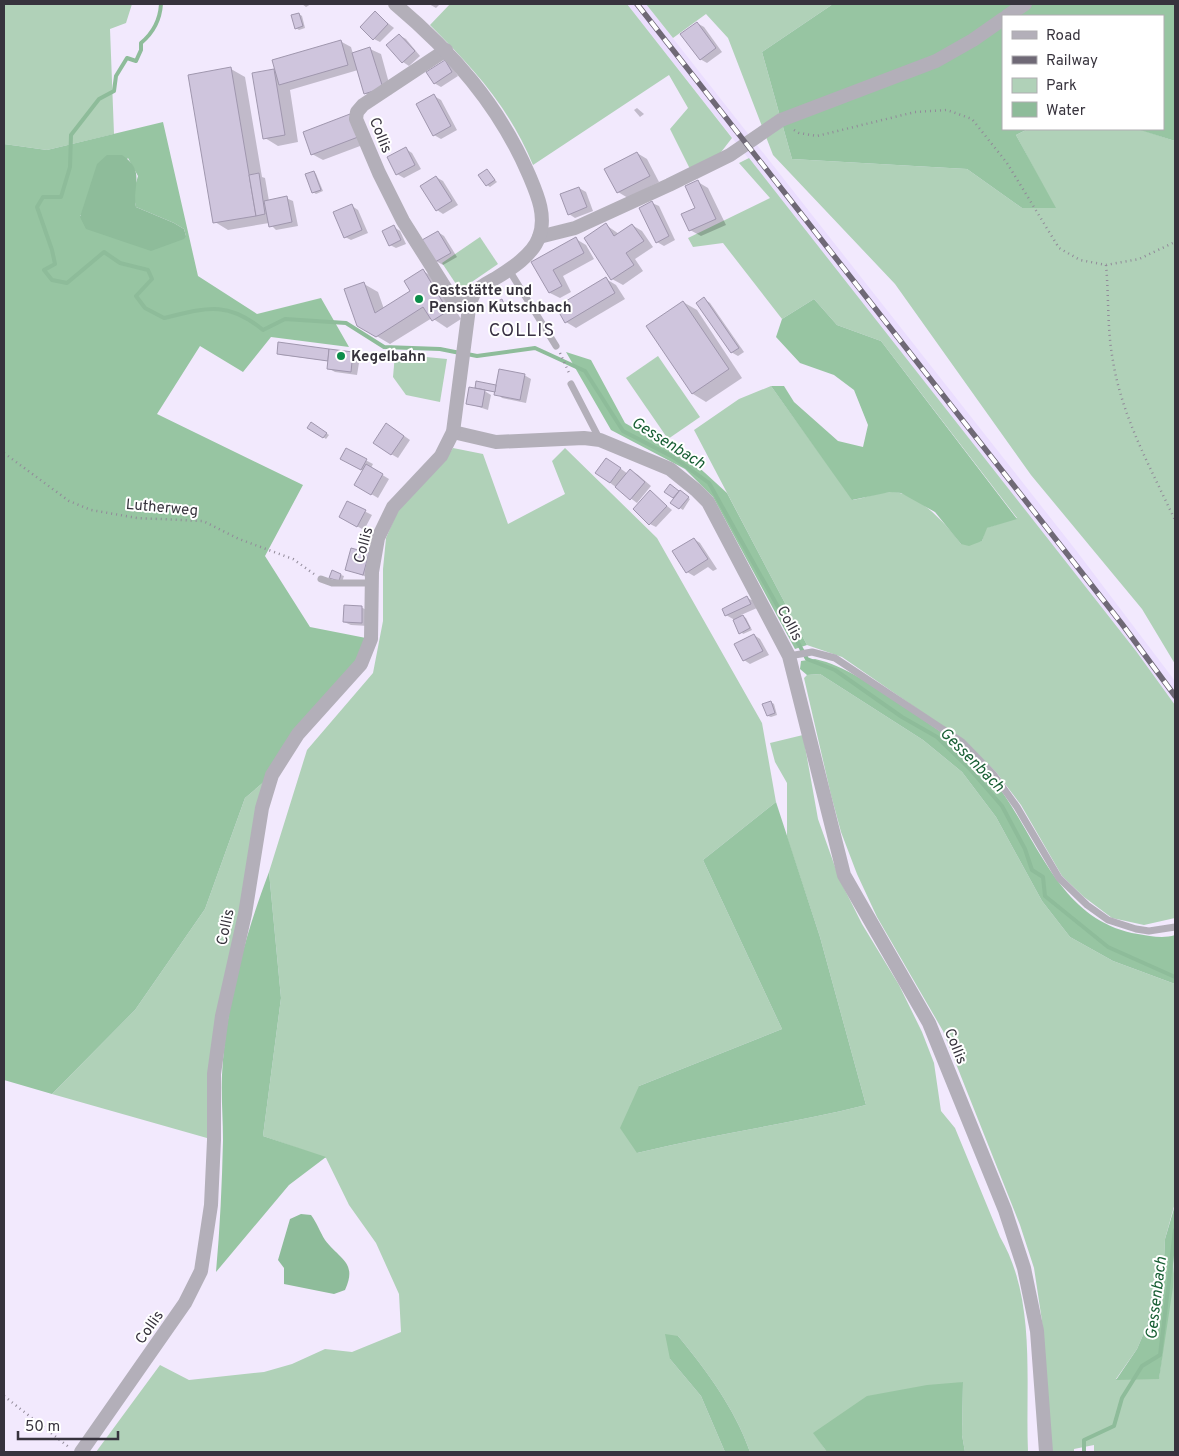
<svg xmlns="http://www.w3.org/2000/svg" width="1179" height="1456" font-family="Overpass,sans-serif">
<rect width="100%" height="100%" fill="#f2e9fd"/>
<!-- built -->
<polygon fill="#ebdefe" points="627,4 646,4 1075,549 1175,681 1175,705 1136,651"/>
<!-- green -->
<g fill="#b0d1b8">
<polygon points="4,4 132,4 126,23 110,29 114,134 47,150 4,144"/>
<path d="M450,4H627L732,138L718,156L690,169L670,129L688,108L669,75L533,165C509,107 474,69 430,25Z"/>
<polygon points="646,4 833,4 762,52 792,159 967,169 1022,208 1055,208 1016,135 1028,129 1139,129 1175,141 1175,664 1142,609 1031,475 895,284 773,155 728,38 706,14 673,38"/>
<path d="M749,158L1136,651L1175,705V918L1144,925L1112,918L1084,897L1062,876L1021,805L996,772L961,739L842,657L807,645L694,430L739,399L771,386L853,500C865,498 879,492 891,492C917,491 947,525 961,544L982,541L986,528L1017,518L881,341L837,325L814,299L782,319L723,243L693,247L688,238L770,198L739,163Z"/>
<polygon points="480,237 498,264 460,290 442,263"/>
<polygon points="395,354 447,359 440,402 406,395 393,377"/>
<polygon points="658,356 700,417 668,439 626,378"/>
<path d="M453,448L483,454L508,524L565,494L552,461L565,448L657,538L762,723L776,802L703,860L782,1029L639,1086L637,1153C713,1134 790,1124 866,1105L820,937L787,837V783L775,762L770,743L803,735L818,819L839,878L862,924L899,985L922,1032L934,1063L941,1111L955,1128L1000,1237C1037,1300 1025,1382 1028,1452H965L962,1435L963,1382L814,1433L827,1452H750C735,1409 707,1371 678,1336L670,1359L701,1396L725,1452H96L160,1365L189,1380L264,1372L292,1364L325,1349L352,1352L401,1332L399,1294L376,1243L349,1205L326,1158L263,1136L281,998L269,872L307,750L373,673L383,621V569L386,538L398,510L445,460Z"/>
<polygon points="820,674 923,740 962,772 996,817 1042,901 1070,937 1113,961 1175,984 1175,1203 1165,1239 1164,1260 1152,1298 1146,1328 1137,1349 1116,1379 1159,1378 1175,1259 1175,1452 1094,1452 1094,1445 1074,1449 1074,1452 1048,1452 1042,1321 1034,1268 1020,1225 943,1031 877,917 857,874 841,832 831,795 804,678 807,675"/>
<polygon points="272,775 222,1016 214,1140 52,1094 135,1010 205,909 245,798"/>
</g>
<!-- forest -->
<g fill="#97c5a2" fill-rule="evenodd">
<polygon points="833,4 1175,4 1175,141 1137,129 1163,129 1163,16 1003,16 1003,129 1028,129 1016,135 1056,208 1022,208 967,169 792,159 762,52"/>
<path d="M163,122L198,276L257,314L321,298L349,347L271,337L243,372L200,346L157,414L303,485L265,556L310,627L371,639L272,775L245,798L205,909L135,1010L52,1094L4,1080V144L47,150ZM128,158L138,176L133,193L136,207L174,223L184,229L186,236L80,216Z"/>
<polygon points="814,299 837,325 881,341 1017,519 987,528 982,541 969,546 961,544 935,512 901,493 890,492 852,500 771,386 784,386 794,402 838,441 863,447 868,425 854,390 834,375 800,363 776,337 782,319"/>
<polygon points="566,352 591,360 625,423 693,462 727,493 807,645 795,649 713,497 685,469 611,430"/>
<path d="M815,659C846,666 869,684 895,701C927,722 959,742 985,770C1035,825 1053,920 1138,934C1150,936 1163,939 1175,935V984L1113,961L1070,937L1042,901L996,817L962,772L923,740L820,674L807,675L800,669L801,661Z"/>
<path d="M776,802L820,937L866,1105C790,1124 713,1134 637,1153L620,1128L639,1086L782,1029L703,860Z"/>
<path d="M269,872L281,998L263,1136L326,1157L289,1185L216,1272C220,1228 222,1184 223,1140C223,1118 221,1097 222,1075C225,1008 245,935 269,872Z"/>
<polygon points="1175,1205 1173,1287 1159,1379 1116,1380 1137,1349 1146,1328 1152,1298 1164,1260 1165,1239"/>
<path d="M665,1334L678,1336C707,1371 735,1409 750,1452H725L701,1396L670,1359Z"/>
<polygon points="963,1382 962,1435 965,1452 827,1452 813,1433 867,1396 927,1385"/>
</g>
<!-- water -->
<g fill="#8ebc9a">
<path d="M107,155H122C146,171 132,185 136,207L174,223L184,229L186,236L184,239L151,251L86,229L80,217L97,164Z"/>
<path d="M301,1214L311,1215C317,1223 320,1232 325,1240C339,1259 358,1262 345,1290L334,1294L284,1284V1268L278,1260L290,1219Z"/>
</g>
<!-- shadow -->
<g fill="#0003">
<polygon points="302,4 311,4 306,7"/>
<polygon points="429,4 440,4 436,8"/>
<polygon points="375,13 394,28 380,42 374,39"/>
<polygon points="299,14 302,16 305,28 299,30 296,28"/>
<polygon points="697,23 704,27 722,52 707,63 700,59"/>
<polygon points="399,35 406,39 420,56 409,66 403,62"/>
<polygon points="340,41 351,47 353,54 370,49 381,54 392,94 375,99 365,93 358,70 290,90 298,142 278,146 265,138 274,70 276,72"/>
<polygon points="445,61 451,65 458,76 441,87 434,83"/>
<polygon points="231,69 245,77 262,177 265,178 269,201 286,198 293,201 298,226 276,230 269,223 228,230 215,222"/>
<polygon points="434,96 441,100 457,130 441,139 434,135"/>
<polygon points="637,108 644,114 640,117 634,110"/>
<polygon points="349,116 368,143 323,160 312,154"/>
<polygon points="406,149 412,153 421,169 404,178 397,174"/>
<polygon points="637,153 647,159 659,182 628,198 618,192"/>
<polygon points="487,171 497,182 490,187 487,185"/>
<polygon points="314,172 316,174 323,191 316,194 313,192"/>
<polygon points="436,177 443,181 458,205 443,214 437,210"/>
<polygon points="698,182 708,188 726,225 701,236 690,230 697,209"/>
<polygon points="579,188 586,192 593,211 575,218 569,214"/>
<polygon points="652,203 659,206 675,240 664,246 657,242"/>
<polygon points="352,206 358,210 368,233 351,240 345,237"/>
<polygon points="606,225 619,234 632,225 642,231 653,247 635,259 643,271 623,285 612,279 585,238"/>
<polygon points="394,227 400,231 406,244 396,248 390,245"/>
<polygon points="438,232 444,236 457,257 443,265 436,261"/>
<polygon points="576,239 586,245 594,259 563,276 571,292 560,298 550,293 533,262"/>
<polygon points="423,271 437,279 461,319 447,328 432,318 390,344 358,325 364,284 378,292 384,309 412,291"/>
<polygon points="606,279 616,285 625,299 576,328 566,322"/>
<polygon points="704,299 710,303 744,352 738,356 731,352"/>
<polygon points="502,301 508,308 502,311 496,304"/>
<polygon points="683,302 697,310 742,378 706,402 693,394"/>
<polygon points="279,343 353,353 360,357 357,375 335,372 328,368 329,361 281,355 278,353"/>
<polygon points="524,375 531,379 526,403 502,398 496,392 483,390 491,395 488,410 467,403 477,383 497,386"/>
<polygon points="312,424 329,435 326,439 309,427"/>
<polygon points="393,428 410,440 398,458 391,454"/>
<polygon points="346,450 373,464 371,468 389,479 378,498 356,485 364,471 342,458"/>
<polygon points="613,463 628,474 631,471 637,474 651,486 637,503 597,473"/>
<polygon points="671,486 690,499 683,510 672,503 675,498 666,491"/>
<polygon points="650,492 672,510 656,527 650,524"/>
<polygon points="348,503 372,515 364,530 340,517"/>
<polygon points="694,539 700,543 717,569 713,571 708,567 694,576 687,572"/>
<polygon points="368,555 369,578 346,569"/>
<polygon points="332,572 344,576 342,582 333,579"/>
<polygon points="747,598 754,601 757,608 741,615 746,618 752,630 743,634 733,619 726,615"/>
<polygon points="361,607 368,611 368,626 351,625 344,622"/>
<polygon points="754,635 760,639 769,655 750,664 744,660"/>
<polygon points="771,702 774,704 777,715 771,717 768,716"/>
</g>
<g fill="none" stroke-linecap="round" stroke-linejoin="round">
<!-- stream -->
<g stroke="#8ebc9a" stroke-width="4">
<path d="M161,4C160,20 153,33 141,43V50L136,61L127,58L116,76L114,91L99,99L71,135L70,167L61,197H43L37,207L52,250L55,264L44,270L52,280L67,283L104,252L120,263L148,270L152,279L136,296L145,308L164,318C206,308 227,300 263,330L285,319L346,323L384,347L440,349L460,353"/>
<polyline points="467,354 477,356 535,348 585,371 623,431 673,457 709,483 807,659 835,670 902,717 937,737 969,768 1002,806 1025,849 1032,870 1043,877 1045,896 1108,947 1175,977"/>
<polyline points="1084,1452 1084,1440 1114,1426 1122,1398 1142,1366 1160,1355 1175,1230"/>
</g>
</g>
<!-- building -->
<g fill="#cfc5dd" stroke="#a097ae">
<polygon points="375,11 388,24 373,40 360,27"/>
<polygon points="299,13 303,26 295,29 291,15"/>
<polygon points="697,22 716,48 700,60 680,34"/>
<polygon points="399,34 415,51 402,63 386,45"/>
<polygon points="341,40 348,65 279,85 272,60"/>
<polygon points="370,47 383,88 364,94 352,53"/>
<polygon points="445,60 452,72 434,84 426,72"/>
<polygon points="231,67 256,216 213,223 188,75"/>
<polygon points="274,69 285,135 263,139 252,73"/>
<polygon points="434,94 451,126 433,136 416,104"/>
<polygon points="350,114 358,137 311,155 303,132"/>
<polygon points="406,147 415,165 396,175 387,157"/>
<polygon points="637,152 650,176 617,193 604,169"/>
<polygon points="487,169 495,180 486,186 478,175"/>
<polygon points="314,171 321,190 312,193 305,174"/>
<polygon points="259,173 265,214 256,216 249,175"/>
<polygon points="436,176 452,201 436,211 420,186"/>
<polygon points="698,180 716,219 689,231 681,214 695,208 685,186"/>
<polygon points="579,187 587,207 568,215 560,194"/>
<polygon points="287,196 292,222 269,227 264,201"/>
<polygon points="652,201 669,236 656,243 639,208"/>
<polygon points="352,204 362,230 344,238 333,212"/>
<polygon points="606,223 614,236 632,224 644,241 626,253 634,265 611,280 584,238"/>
<polygon points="394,225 401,240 389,246 382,231"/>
<polygon points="438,231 451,253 435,262 422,240"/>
<polygon points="576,237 584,253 553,270 562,286 549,293 531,262"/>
<polygon points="423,269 448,311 432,321 423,307 376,337 357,326 344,289 364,282 375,313 410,291 404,281"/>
<polygon points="606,277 615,293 565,323 556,307"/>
<polygon points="704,297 739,348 731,353 696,303"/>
<polygon points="502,299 505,306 498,310 494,303"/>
<polygon points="683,301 729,369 692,394 646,326"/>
<polygon points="278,342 329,349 328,361 277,354"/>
<polygon points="329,349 353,352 351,372 327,369"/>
<polygon points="499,369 525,374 520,400 494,395"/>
<polygon points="476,381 496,385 495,392 475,388"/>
<polygon points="469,387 485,390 482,407 466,404"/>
<polygon points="311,422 327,433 323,438 307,428"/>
<polygon points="386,423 404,436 391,455 373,443"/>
<polygon points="346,448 367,459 361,470 340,459"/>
<polygon points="606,458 621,468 610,483 595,473"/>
<polygon points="366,464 383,474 371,495 354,485"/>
<polygon points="630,469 645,482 630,500 615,487"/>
<polygon points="670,484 679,491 673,498 664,492"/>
<polygon points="650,490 667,506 649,525 633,509"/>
<polygon points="680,490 689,497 679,509 670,503"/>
<polygon points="347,501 366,510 357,527 339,517"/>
<polygon points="694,538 708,559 686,573 672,551"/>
<polygon points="351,548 369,553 363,575 345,570"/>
<polygon points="332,570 341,574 339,581 329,578"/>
<polygon points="747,596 751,604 725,616 722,609"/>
<polygon points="344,605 362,606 362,623 343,622"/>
<polygon points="743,615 750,628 739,634 733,620"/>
<polygon points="754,634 763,651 743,661 734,644"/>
<polygon points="771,701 775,713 767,716 762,704"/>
</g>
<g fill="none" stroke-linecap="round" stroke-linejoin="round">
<!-- path -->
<g stroke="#918a99" stroke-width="2.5" stroke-dasharray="1 4" stroke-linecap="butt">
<polyline points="794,130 799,133 817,136 915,112 947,110 972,119 1007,163 1059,248 1080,260 1106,265 1139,259 1175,242"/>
<path d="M1106,265C1109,297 1107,330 1113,361C1122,417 1151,469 1175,520"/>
<polyline points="560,353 570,375"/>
<polyline points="4,453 69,501 91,510 137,518 203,521 239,539 293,559 314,574"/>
<polyline points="4,1396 70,1448"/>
</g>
<!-- service -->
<g stroke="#b3afb9" stroke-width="7">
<polyline points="509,270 556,346"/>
<polyline points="571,384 600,440"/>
<polyline points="321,579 332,583 371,583"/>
<polyline points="789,656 812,652 835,658 962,742 994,775 1017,807 1059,878 1087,905 1108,920 1136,929 1149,931 1175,927"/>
</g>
<!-- minor -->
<g stroke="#b3afb9" stroke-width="14">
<polyline points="1007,16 1025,4"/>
<polyline points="446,50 363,105 357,112 356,119 379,173 403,221 451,297 469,308"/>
<polyline points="539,237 575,228 669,185 730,155 781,120 936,61 973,40 1003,19"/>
<polyline points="453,432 496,442 584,438 600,440 670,469 696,490 708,502 789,656 844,875 929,1023 1005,1210 1024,1268 1037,1331 1046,1452"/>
<path d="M81,1452L185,1303L201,1271L211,1205L214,1140V1074L222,1016L245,914L262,808L272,775L298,734L361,664L371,639L372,572L378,538L393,507L441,456L453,432L469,308C470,303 472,297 474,293C479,287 489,282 496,278C511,269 533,255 539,237C547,216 537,194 529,175C499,105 452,52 395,4"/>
</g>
<defs>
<polyline id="rail" points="637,4 1122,624 1175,696"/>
</defs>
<!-- rail casing -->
<use href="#rail" stroke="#6f6976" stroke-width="5.5"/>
<!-- rail -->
<use href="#rail" stroke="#fff" stroke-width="4" stroke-dasharray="11" stroke-linecap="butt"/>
</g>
<!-- markers -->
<g fill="#0c8d4a" stroke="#fff" stroke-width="2">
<circle cx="419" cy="299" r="5"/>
<circle cx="341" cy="356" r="5"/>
</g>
<g text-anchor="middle" stroke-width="4" stroke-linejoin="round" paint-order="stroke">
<!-- street labels -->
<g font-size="15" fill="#37333d" stroke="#fff">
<text transform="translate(381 135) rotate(68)" y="5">Collis</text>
<text transform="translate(162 507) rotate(5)" y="5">Lutherweg</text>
<text transform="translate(363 545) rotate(-75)" y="5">Collis</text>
<text transform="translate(790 623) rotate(62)" y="5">Collis</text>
<text transform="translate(225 927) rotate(-78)" y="5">Collis</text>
<text transform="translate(956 1046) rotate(68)" y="5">Collis</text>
<text transform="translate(149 1327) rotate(-55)" y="5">Collis</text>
</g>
<!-- poi labels -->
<g font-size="15" font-weight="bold" fill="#37333d" stroke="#fff" text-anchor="start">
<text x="429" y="295">Gaststätte und<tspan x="429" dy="17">Pension Kutschbach</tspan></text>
<text x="351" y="361">Kegelbahn</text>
</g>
<!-- water labels -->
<g font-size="16" font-style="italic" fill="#175e33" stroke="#fff">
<text transform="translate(669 442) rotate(32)" y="6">Gessenbach</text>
<text transform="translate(973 759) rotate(45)" y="6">Gessenbach</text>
<text transform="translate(1155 1298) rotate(-83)" y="6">Gessenbach</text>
</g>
<!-- quarter labels -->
<g font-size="18" letter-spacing="1" fill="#393144" stroke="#fff">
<text x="522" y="336">COLLIS</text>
</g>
</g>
<!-- border -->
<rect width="1179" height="1456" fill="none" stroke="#37333d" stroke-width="10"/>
<!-- legend -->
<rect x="1002" y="15" width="162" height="115" fill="#ffffff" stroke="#afadb1"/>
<rect x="1012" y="31" width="25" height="8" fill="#b3afb9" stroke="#afadb1"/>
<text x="1046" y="40" font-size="15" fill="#37333d">Road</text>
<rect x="1012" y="56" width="25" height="8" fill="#6f6976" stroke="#afadb1"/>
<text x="1046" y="65" font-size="15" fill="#37333d">Railway</text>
<rect x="1012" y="78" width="25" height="15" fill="#b0d1b8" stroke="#afadb1"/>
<text x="1046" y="90" font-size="15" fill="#37333d">Park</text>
<rect x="1012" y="102" width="25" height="15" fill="#8ebc9a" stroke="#afadb1"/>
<text x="1046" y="115" font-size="15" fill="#37333d">Water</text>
<!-- scale -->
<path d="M18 1431v8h100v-8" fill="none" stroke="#37333d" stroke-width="2.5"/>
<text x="25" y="1431" font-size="15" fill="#37333d" stroke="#ffffff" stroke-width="4" paint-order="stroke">50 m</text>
</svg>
